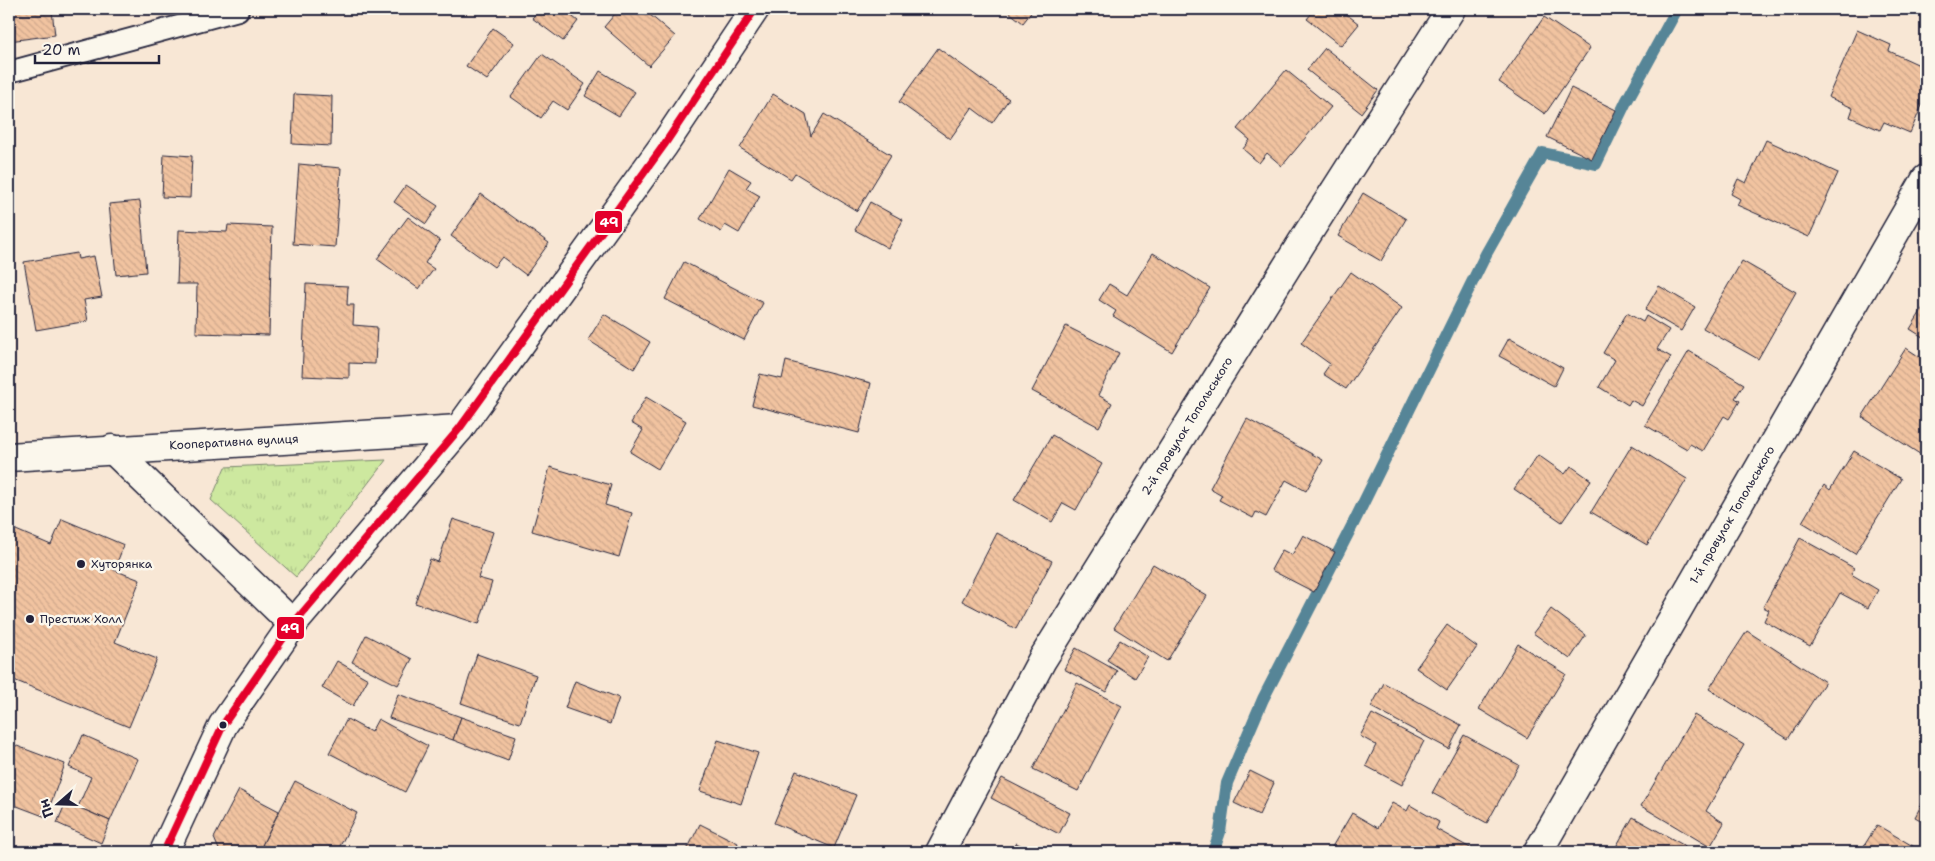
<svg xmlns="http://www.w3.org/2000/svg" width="1935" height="861" font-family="'Shantell Sans',sans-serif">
<defs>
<pattern id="grass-tufts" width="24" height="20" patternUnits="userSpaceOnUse" patternTransform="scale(1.25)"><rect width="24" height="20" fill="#cde89f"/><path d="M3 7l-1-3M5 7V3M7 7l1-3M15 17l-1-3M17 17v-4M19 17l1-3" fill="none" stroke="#b0c78a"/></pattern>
<pattern id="building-back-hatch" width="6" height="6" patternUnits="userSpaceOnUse" patternTransform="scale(1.25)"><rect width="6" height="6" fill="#f1c3a0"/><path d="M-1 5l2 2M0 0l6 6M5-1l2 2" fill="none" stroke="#cea78b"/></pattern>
</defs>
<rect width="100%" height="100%" fill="#f8e7d5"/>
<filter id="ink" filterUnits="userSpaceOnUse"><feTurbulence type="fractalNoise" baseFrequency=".02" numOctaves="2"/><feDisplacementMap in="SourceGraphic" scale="10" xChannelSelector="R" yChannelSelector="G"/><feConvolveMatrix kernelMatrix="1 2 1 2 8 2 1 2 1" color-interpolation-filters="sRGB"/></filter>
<g filter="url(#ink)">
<!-- grass -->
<polygon fill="url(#grass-tufts)" stroke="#78856d" points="386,460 296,577 211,500 225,467"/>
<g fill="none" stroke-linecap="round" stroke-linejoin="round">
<!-- stream -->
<polyline stroke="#568597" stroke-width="12" points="1213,852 1220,832 1227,783 1263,699 1354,522 1486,254 1543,153 1596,164 1626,102 1677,9"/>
</g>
<!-- building -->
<g fill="url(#building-back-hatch)" stroke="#22223b">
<polygon points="9,9 68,9 52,11 55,35 9,41"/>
<polygon points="540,9 563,9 578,21 563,41 532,18"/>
<polygon points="619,9 643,9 675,36 649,66 604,27"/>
<polygon points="1005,9 1034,9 1023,23"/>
<polygon points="1315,9 1340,9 1359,24 1341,46 1307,19"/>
<polygon points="1544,17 1590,48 1545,114 1499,82"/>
<polygon points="493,28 514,43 487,80 466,66"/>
<polygon points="1857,30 1891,45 1889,51 1926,68 1926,96 1910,133 1884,122 1880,130 1850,117 1853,108 1828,97"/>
<polygon points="938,48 1009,99 992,123 972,108 950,139 899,102"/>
<polygon points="1325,48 1378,90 1361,113 1307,70"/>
<polygon points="542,54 585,84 567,110 553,101 541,118 511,97"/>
<polygon points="1286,70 1331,107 1282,166 1267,153 1259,163 1243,149 1250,140 1237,129"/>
<polygon points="600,71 635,92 619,116 585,96"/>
<polygon points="1571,88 1616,110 1592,159 1547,137"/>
<polygon points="294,94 332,96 331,146 292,144"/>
<polygon points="773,94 806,114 811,136 824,114 891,155 857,211 795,173 791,179 740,148"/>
<polygon points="1766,140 1838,173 1809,237 1737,205 1740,199 1731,194 1738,179 1746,183"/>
<polygon points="164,154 192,156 190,198 162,197"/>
<polygon points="299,164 341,168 335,247 293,244"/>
<polygon points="729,168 751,181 746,188 760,196 739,233 725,225 721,232 700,219"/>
<polygon points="406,185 438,206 426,224 394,202"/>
<polygon points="1363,193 1406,219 1381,261 1338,236"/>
<polygon points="481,194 549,243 526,275 502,257 494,267 451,236"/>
<polygon points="140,201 146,272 116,275 109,204"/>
<polygon points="870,202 903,220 888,248 855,230"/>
<polygon points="408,217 440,241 425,263 434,269 419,289 377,259"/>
<polygon points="228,225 272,227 269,335 196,333 197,284 177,284 179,230 227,232"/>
<polygon points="77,253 78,259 94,256 102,297 84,300 88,321 36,330 24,262"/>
<polygon points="1153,253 1210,288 1172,352 1113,316 1116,311 1099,300 1109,284 1127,295"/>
<polygon points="1742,261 1796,292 1758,359 1703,328"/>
<polygon points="684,262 763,303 744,340 665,299"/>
<polygon points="1351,272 1402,308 1346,389 1323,374 1330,364 1301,343"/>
<polygon points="306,284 348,286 347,305 354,305 353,325 377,327 375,364 349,363 349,378 302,376"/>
<polygon points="1659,286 1695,307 1681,331 1645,310"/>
<polygon points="1925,305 1926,306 1926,339 1910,329"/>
<polygon points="1627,313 1643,322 1646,316 1669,330 1657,349 1671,357 1642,406 1631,400 1628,405 1599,387 1615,360 1603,353"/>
<polygon points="604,314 650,342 634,369 588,340"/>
<polygon points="1066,326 1119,353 1098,395 1112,403 1099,427 1032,391"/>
<polygon points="1509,338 1563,368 1554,386 1499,356"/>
<polygon points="1906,348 1926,361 1926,458 1862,417"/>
<polygon points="1689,351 1744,384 1735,398 1740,401 1729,419 1724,416 1703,451 1690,444 1687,449 1645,425"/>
<polygon points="786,361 871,383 859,433 752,405 760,374 782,379"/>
<polygon points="646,397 686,421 658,469 630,452 643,430 631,423"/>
<polygon points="1247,419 1323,460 1306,491 1286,480 1266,517 1256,512 1253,518 1219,500 1222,495 1210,488"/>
<polygon points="1052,435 1102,464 1076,510 1063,503 1052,522 1014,500"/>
<polygon points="1632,445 1687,479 1647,545 1591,512"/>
<polygon points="1854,451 1901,479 1855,554 1802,522 1824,485 1830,490"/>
<polygon points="1538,455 1565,474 1571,466 1591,480 1562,522 1514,489"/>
<polygon points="550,467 611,485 605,505 632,513 619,557 532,531"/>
<polygon points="62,519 124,545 114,570 140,580 115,642 157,659 129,727 9,678 9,527 51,545"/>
<polygon points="453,519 493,532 478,578 492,582 479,624 415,603 430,559 438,562"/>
<polygon points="997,533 1052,561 1016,629 962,601"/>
<polygon points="1303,535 1335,552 1314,592 1271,570 1282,550 1292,555"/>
<polygon points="1800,538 1854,568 1851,574 1878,590 1868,608 1840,593 1810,646 1764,621 1769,610 1763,607"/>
<polygon points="1153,564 1207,596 1167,661 1114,628"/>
<polygon points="1551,609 1586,635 1570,659 1533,633"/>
<polygon points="1447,625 1477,647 1447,690 1416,668"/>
<polygon points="1747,631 1825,682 1788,739 1709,689"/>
<polygon points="366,635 412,659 398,685 352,662"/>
<polygon points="1120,640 1148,657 1135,678 1107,660"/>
<polygon points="1518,644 1566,674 1527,738 1479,709"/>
<polygon points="1076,648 1117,671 1106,692 1064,669"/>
<polygon points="477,654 536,675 520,723 461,703"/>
<polygon points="337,661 368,679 353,706 322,688"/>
<polygon points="575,681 619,698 610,724 565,708"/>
<polygon points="1077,683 1122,706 1078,791 1033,769"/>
<polygon points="1384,683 1461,725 1449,749 1371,707"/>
<polygon points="398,694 461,717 453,740 389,718"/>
<polygon points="1372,714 1424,741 1402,785 1366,766 1376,745 1360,736"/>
<polygon points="1694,715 1744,745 1706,811 1724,823 1710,847 1641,806"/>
<polygon points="461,717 516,736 508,761 453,740"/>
<polygon points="347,719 371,732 378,719 428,746 405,792 329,753"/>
<polygon points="83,735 138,759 110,821 78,807 91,777 69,767"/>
<polygon points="1464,735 1519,765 1487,823 1432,793"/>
<polygon points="718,740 758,753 741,804 700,791"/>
<polygon points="9,743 65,764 46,817 9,803"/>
<polygon points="796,771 856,795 834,848 774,823"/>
<polygon points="1250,771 1274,783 1259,815 1234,803"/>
<polygon points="1002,778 1070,813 1059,834 991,798"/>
<polygon points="295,781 357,813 337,852 277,852 262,845"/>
<polygon points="239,790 279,811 262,845 277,852 220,852 214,838"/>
<polygon points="1926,796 1926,823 1915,817"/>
<polygon points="66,802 110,821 101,843 57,823"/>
<polygon points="1392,803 1407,811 1410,805 1439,822 1436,829 1472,849 1470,852 1329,852 1352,813 1378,828"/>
<polygon points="1633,817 1685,846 1681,852 1613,852"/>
<polygon points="700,824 738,843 734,852 686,852"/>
<polygon points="1877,825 1923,852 1867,852 1862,849"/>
<polygon points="1016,843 1035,852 1012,852"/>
</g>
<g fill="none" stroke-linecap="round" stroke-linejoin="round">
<defs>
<polyline id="service" points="9,72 238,10"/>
<g id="minor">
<polyline points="112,449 293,624"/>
<polyline points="9,457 459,429"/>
<polyline points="940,852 1042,660 1301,244 1451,9"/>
<polyline points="1538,852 1926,179"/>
</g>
<polyline id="tertiary" points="164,852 223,725 293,624 459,429 664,145 755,9"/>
</defs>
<!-- service casing -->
<use href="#service" stroke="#22223b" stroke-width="24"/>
<!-- minor casing -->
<use href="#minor" stroke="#22223b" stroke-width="31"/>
<!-- tertiary casing -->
<use href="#tertiary" stroke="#22223b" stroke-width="31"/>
<!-- service -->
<use href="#service" stroke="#fbf7ec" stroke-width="20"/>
<!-- minor -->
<use href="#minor" stroke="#fbf7ec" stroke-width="28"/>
<!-- tertiary -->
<use href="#tertiary" stroke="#fbf7ec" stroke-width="28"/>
<defs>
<polyline id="bus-1" points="164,852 223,725 293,624 459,429 664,145 755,9"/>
</defs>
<!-- bus-1 casing -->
<use href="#bus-1" stroke="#fbf7ec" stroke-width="11"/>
<!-- bus-1 -->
<use href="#bus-1" stroke="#e4002b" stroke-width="8"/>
</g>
</g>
<!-- markers -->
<g fill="#22223b" stroke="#fbf7ec" stroke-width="2">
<circle cx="81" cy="564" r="5"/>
<circle cx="30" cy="619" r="5"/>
<circle cx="223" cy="725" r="4.5"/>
</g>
<g text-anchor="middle" stroke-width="5" stroke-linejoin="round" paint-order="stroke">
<!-- street labels -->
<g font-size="12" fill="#22223b" stroke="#fbf7ec">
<text transform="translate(1187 426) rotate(-58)" y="4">2-й провулок Топольського</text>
<text transform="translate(234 442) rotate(-3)" y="4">Кооперативна вулиця</text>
<text transform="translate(1732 515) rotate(-60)" y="4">1-й провулок Топольського</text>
</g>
<!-- poi labels -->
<g font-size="12" fill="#22223b" stroke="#fbf7ec" text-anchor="start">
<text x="91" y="568">Хуторянка</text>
<text x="40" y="623">Престиж Холл</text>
</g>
</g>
<g stroke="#fbf7ec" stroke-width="2">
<rect x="594" y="210" width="29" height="24" rx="5" fill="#e4002b"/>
<rect x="276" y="616" width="29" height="24" rx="5" fill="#e4002b"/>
</g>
<g font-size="14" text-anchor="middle" font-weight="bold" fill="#fff">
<text x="609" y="227">49</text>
<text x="290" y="633">49</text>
</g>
<!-- margin -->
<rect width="1935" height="861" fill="none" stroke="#fbf7ec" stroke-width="30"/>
<rect x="15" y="15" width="1905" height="831" fill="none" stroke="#22223b" stroke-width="2" filter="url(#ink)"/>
<!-- north arrow -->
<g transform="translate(58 804) rotate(250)" stroke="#fbf7ec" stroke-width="4" paint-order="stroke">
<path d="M0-4L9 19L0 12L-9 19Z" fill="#22223b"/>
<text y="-8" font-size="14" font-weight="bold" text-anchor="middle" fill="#22223b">Пн</text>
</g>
<!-- scale -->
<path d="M35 55v8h124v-8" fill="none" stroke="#22223b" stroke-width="2.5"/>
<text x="42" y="55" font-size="15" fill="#22223b" stroke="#fbf7ec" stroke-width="4" paint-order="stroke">20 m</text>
</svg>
